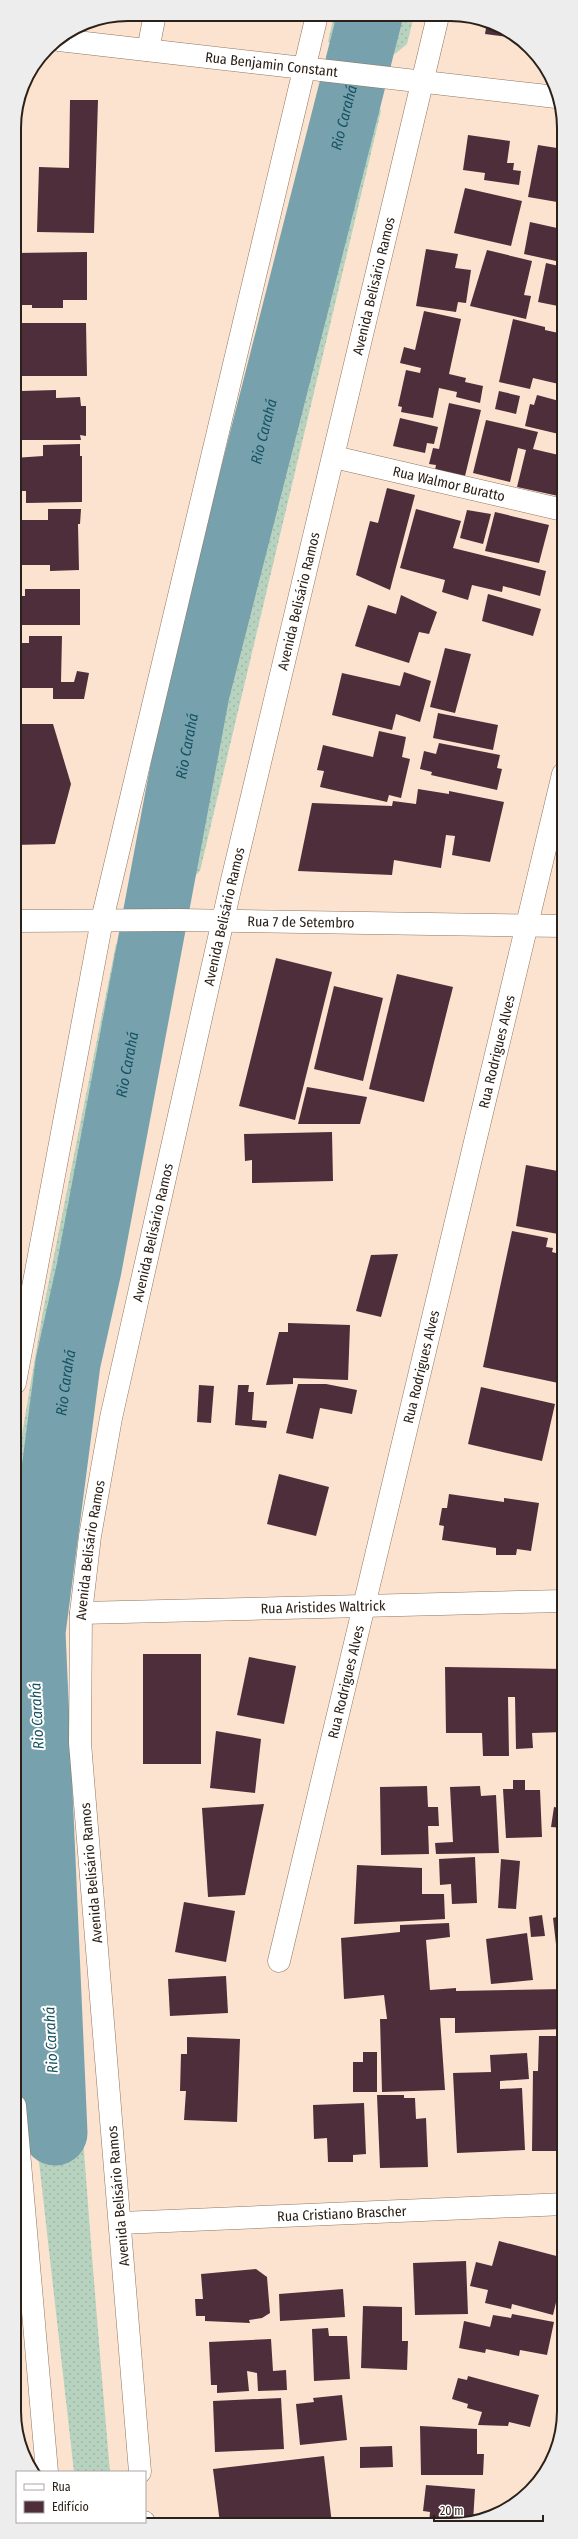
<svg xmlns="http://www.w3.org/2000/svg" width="578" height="2539" font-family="'Fira Sans Condensed',sans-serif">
<defs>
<pattern id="grass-dots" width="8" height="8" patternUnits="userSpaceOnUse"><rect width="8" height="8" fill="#b7d3bf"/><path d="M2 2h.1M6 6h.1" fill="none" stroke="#9eb5a3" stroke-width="1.8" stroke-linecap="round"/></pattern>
</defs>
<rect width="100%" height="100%" fill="#fbe3cf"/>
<!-- grass -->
<g fill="url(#grass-dots)">
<polygon points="334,15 414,16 407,44 395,54 328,42"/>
<polygon points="325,92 377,102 381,111 200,871 190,881 145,881 141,867 317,102"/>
<path d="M116,944L179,956C134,1178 77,1402 64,1629C57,1752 66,1874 73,1997C84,2156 96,2314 110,2472H74L15,1949V1475L43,1311Z"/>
</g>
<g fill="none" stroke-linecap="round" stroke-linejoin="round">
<!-- stream -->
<polyline stroke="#76a1ad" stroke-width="11" points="62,1268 89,1269"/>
<!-- river -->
<path stroke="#76a1ad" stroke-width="65" id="s1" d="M55,2133L33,1632L68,1363L89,1269L197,693L370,16"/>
</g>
<!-- building -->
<g fill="#4e2e3b">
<polygon points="487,22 507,29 517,38 485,34"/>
<polygon points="70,100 98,100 94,233 37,232 39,167 69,168"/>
<polygon points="16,111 18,230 14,230 14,121"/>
<polygon points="468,135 510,141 507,163 514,163 513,170 521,171 519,185 484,180 485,173 463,170"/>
<polygon points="538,145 563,149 563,203 528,197"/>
<polygon points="465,188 522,201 511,246 454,233"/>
<polygon points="561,210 563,210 563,258 557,257 556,261 524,254 530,222 557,228"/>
<polygon points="426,249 458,254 455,268 471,270 466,303 458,302 456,312 416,306"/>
<polygon points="487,250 532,261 524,295 531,296 526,319 470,306"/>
<polygon points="87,252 87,300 63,300 63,308 32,308 32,305 14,305 14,253"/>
<polygon points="546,263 563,267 563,307 538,302"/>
<polygon points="424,311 461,319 449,374 466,378 465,382 483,386 480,403 456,397 457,392 439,388 433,418 401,412 402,407 398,406 406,370 420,373 421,368 400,363 404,347 415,350"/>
<polygon points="513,319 545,327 545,330 563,334 563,385 533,378 530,389 499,382"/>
<polygon points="14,323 86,323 87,376 14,376"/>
<polygon points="56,390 56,398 80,397 81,406 86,406 86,436 80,435 81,440 22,440 21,391"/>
<polygon points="499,391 520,396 516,414 495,409"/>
<polygon points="537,395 563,402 563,435 525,426 530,404 534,405"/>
<polygon points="449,403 481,410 465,476 435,470 436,465 429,464 433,448 439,449"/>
<polygon points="400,418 438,427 434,444 427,443 425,453 393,446"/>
<polygon points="486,420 538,432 533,449 563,456 563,497 517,487 526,450 518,448 510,482 473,473"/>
<polygon points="80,444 80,456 82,456 82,502 26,503 26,491 14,491 14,458 43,456 43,445"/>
<polygon points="387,488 415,495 390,590 356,575 370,521 378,523"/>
<polygon points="48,509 81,509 80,524 78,524 79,570 50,571 50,565 14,565 14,520 48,520"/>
<polygon points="416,509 461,521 453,548 546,571 540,596 503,586 502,592 472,585 468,600 442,592 445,580 400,568"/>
<polygon points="467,510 491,514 483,544 460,538"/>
<polygon points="495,512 549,525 539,563 485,551"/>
<polygon points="25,589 80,589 80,625 21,625 21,596 25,596"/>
<polygon points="488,594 541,609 533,636 482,621"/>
<polygon points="401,595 437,612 429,634 419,632 409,663 355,646 368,605 396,614"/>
<polygon points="29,636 62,636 61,682 74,682 77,671 89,673 84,699 53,699 53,688 14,688 14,643 29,643"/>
<polygon points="445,648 471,654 455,713 430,707"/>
<polygon points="404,672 431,681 420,722 396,714 392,730 332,715 342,673 400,686"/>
<polygon points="438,713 498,725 493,750 433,738"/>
<polygon points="14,724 53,724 71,784 55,844 14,845"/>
<polygon points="379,731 406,737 402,757 410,759 401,798 389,795 387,802 320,787 324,771 317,770 323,745 373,757"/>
<polygon points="439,743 500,755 497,768 502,769 497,790 431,775 432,772 420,769 424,751 436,754"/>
<polygon points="418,789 449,794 449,791 504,802 490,862 452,855 455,836 446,835 441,868 394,860 392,875 298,871 312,803 392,806 393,801 416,804"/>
<polygon points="276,958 332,972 295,1120 239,1106"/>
<polygon points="397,974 453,987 424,1102 369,1089"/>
<polygon points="334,986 383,998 363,1081 314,1069"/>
<polygon points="15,1033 19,1033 15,1056"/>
<polygon points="307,1087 367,1097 360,1124 298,1124"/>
<polygon points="332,1132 333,1181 252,1183 252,1160 245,1161 244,1134"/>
<polygon points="526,1165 563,1172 563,1235 516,1226"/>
<polygon points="512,1231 548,1238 546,1247 553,1248 552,1252 563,1255 563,1384 483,1367"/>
<polygon points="398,1254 381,1317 356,1311 371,1255"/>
<polygon points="288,1323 350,1325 348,1380 293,1378 293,1384 266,1385 279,1332 288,1332"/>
<polygon points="298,1384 326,1384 357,1390 352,1414 320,1408 313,1439 286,1433"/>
<polygon points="199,1385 214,1386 211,1423 197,1422"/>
<polygon points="238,1385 249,1385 248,1392 254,1392 252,1420 267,1421 266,1428 235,1425"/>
<polygon points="481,1387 555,1404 542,1461 468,1444"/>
<polygon points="563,1455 563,1479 558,1478"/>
<polygon points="279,1474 329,1487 316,1536 267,1524"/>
<polygon points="449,1494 504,1502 504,1498 539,1503 531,1551 517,1549 516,1555 496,1555 496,1548 442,1540 444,1526 439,1525 442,1508 447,1508"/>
<polygon points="563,1506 563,1528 558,1527"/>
<rect x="143" y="1654" width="58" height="110"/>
<polygon points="249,1657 296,1666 284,1724 237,1715"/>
<polygon points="445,1667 564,1669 564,1732 532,1733 533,1748 516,1749 515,1697 508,1697 509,1756 483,1756 482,1733 446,1733"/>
<polygon points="216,1731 261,1739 255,1793 210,1788"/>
<polygon points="513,1780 525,1780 525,1790 540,1790 542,1837 506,1838 503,1789 513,1789"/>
<polygon points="561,1783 564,1783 564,1828 551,1827 554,1807 559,1808"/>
<polygon points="427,1786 428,1807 438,1807 439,1826 428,1826 429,1854 381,1855 380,1787"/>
<polygon points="480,1786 481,1796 496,1795 499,1853 436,1854 435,1843 453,1842 450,1787"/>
<polygon points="264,1804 245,1895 208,1897 202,1808"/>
<polygon points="475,1857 477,1903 452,1904 451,1884 440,1885 439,1859"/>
<polygon points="501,1859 520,1861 516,1909 498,1908"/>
<polygon points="357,1865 422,1868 422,1894 444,1894 445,1919 354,1924"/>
<polygon points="184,1902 235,1911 226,1962 175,1952"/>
<polygon points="542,1915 545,1936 531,1937 529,1917"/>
<polygon points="564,1915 564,1958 563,1959 562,1953 557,1953 553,1918"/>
<polygon points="449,1923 450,1937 426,1940 430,1990 456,1988 456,1991 564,1989 564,2029 455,2033 455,2018 440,2018 445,2090 382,2092 380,2019 387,2019 384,1995 344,1999 341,1938 400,1932 400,1925"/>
<polygon points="527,1933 533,1980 491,1984 486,1939"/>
<polygon points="226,1976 228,2013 170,2016 168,1979"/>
<polygon points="539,2036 564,2036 564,2151 532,2151 533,2071 538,2071"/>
<polygon points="187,2037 240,2039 237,2122 184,2120 186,2091 180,2091 181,2054 187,2054"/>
<polygon points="363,2052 377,2052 377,2092 353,2092 353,2062 363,2062"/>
<polygon points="527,2053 529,2079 500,2081 500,2089 522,2088 525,2150 457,2153 453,2073 491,2072 490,2055"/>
<polygon points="377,2095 404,2095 404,2098 415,2098 416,2119 426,2118 428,2167 380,2168"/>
<polygon points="364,2103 366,2154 353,2155 353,2162 328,2162 327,2138 314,2139 313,2105"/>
<polygon points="499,2241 564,2258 564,2269 553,2315 512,2304 511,2309 485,2303 488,2290 470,2286 476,2262 492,2266"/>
<polygon points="466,2261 468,2314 415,2315 413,2263"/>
<polygon points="256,2269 267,2277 270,2313 262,2318 249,2320 250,2323 205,2321 205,2316 196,2316 195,2299 203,2299 201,2274"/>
<polygon points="343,2289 345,2317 280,2321 279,2294"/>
<polygon points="363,2306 402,2307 402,2341 408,2341 407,2370 361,2368"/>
<polygon points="512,2314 554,2322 547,2355 520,2350 519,2356 486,2349 485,2353 459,2348 464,2321 490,2327 493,2315 511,2318"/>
<polygon points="328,2328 329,2336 347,2336 350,2379 314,2381 312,2329"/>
<polygon points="271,2339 273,2371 286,2370 287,2390 258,2391 257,2373 247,2371 249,2391 217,2393 217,2385 211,2385 209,2342"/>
<polygon points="468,2376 539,2395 530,2427 509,2422 508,2426 478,2425 482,2412 467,2408 468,2404 452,2399 458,2378 467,2380"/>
<polygon points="342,2395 347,2440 300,2445 296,2404 314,2402 313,2398"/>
<polygon points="281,2398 284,2449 215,2452 213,2401"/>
<polygon points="420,2426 477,2429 477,2454 484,2454 483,2475 421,2475"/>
<polygon points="392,2446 393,2467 360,2468 360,2447"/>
<polygon points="324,2456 332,2524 220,2523 213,2469"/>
<polygon points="426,2485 475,2489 473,2522 465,2524 429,2523 430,2512 423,2511"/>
</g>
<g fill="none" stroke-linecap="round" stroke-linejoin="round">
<defs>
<g id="minor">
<polyline points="148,50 155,14"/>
<path id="s2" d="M334,457L563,510"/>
<path id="s3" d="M81,1613L563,1601"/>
<path id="s4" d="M279,1961L563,774"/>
<path id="s5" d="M121,2223L564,2204"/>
</g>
<g id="tertiary">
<path id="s6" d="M59,40L556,97"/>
<path id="s7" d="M15,921L179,920L563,926"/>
</g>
<g id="primary">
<polyline points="15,1383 102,920 317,15"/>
<polyline points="15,2106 47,2472"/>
<path id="s8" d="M140,2472L80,1743L81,1613L90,1536L111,1418L232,880L438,16"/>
<polyline points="144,2522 144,2523"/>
</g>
</defs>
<!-- minor casing -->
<use href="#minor" stroke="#907660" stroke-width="23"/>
<!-- tertiary casing -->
<use href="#tertiary" stroke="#907660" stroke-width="23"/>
<!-- primary casing -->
<use href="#primary" stroke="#907660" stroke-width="23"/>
<!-- minor -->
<use href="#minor" stroke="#fff" stroke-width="22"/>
<!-- tertiary -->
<use href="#tertiary" stroke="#fff" stroke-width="22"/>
<!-- primary -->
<use href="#primary" stroke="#fff" stroke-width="22"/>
</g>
<g text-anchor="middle" stroke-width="4" stroke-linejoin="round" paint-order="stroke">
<!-- street labels -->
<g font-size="14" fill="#2c2118" stroke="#fff">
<text dy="5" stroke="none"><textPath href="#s6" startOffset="214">Rua Benjamin Constant</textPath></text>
<text dy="5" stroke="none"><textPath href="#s8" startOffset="2221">Avenida Belisário Ramos</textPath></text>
<text dy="5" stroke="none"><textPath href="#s2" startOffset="118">Rua Walmor Buratto</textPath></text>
<text dy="5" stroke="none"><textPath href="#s8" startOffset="1897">Avenida Belisário Ramos</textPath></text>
<text dy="5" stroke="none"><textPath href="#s8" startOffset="1573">Avenida Belisário Ramos</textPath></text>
<text dy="5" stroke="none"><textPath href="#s7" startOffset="286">Rua 7 de Setembro</textPath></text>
<text dy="5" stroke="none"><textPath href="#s4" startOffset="935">Rua Rodrigues Alves</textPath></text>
<text dy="5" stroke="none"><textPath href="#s8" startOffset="1249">Avenida Belisário Ramos</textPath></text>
<text dy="5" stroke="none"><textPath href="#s4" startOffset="611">Rua Rodrigues Alves</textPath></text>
<text dy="5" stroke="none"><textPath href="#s8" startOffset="925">Avenida Belisário Ramos</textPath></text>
<text dy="5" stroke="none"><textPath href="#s3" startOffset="242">Rua Aristides Waltrick</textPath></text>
<text dy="5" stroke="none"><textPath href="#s4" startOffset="287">Rua Rodrigues Alves</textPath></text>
<text transform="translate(91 1873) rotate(-95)" y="5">Avenida Belisário Ramos</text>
<text transform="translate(118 2196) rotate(-95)" y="5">Avenida Belisário Ramos</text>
<text dy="5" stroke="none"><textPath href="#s5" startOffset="221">Rua Cristiano Brascher</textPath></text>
</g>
<!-- water labels -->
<g font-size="15" font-style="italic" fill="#165260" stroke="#fff">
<text dy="5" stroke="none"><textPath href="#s1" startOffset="2049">Rio Carahá</textPath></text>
<text dy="5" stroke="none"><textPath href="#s1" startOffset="1725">Rio Carahá</textPath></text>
<text dy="5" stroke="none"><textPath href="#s1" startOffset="1401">Rio Carahá</textPath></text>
<text dy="5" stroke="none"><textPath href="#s1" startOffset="1077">Rio Carahá</textPath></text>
<text dy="5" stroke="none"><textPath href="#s1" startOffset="753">Rio Carahá</textPath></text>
<text transform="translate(37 1716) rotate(-93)" y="5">Rio Carahá</text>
<text transform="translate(51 2040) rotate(-93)" y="5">Rio Carahá</text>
</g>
</g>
<!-- crop -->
<path d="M0 0H578V2539H0ZM128 21H450A107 107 0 0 1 557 128V2411A107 107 0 0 1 450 2518H128A107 107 0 0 1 21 2411V128A107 107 0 0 1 128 21Z" fill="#eeeded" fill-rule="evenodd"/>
<path fill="none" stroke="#2c2118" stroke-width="2" d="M128 21H450A107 107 0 0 1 557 128V2411A107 107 0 0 1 450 2518H128A107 107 0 0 1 21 2411V128A107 107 0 0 1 128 21Z"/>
<!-- legend -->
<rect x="16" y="2471" width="130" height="52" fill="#ffffff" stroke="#aba6a3"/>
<rect x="24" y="2484" width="20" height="6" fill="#ffffff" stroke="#aba6a3"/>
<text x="52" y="2491" font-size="12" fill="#2c2118">Rua</text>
<rect x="24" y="2501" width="20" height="12" fill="#4e2e3b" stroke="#aba6a3"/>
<text x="52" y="2511" font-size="12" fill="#2c2118">Edifício</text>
<!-- scale -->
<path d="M434 2515v6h109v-6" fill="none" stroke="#2c2118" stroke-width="2"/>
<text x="440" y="2515" font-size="12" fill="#2c2118" stroke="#ffffff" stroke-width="3" paint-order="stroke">20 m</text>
</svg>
